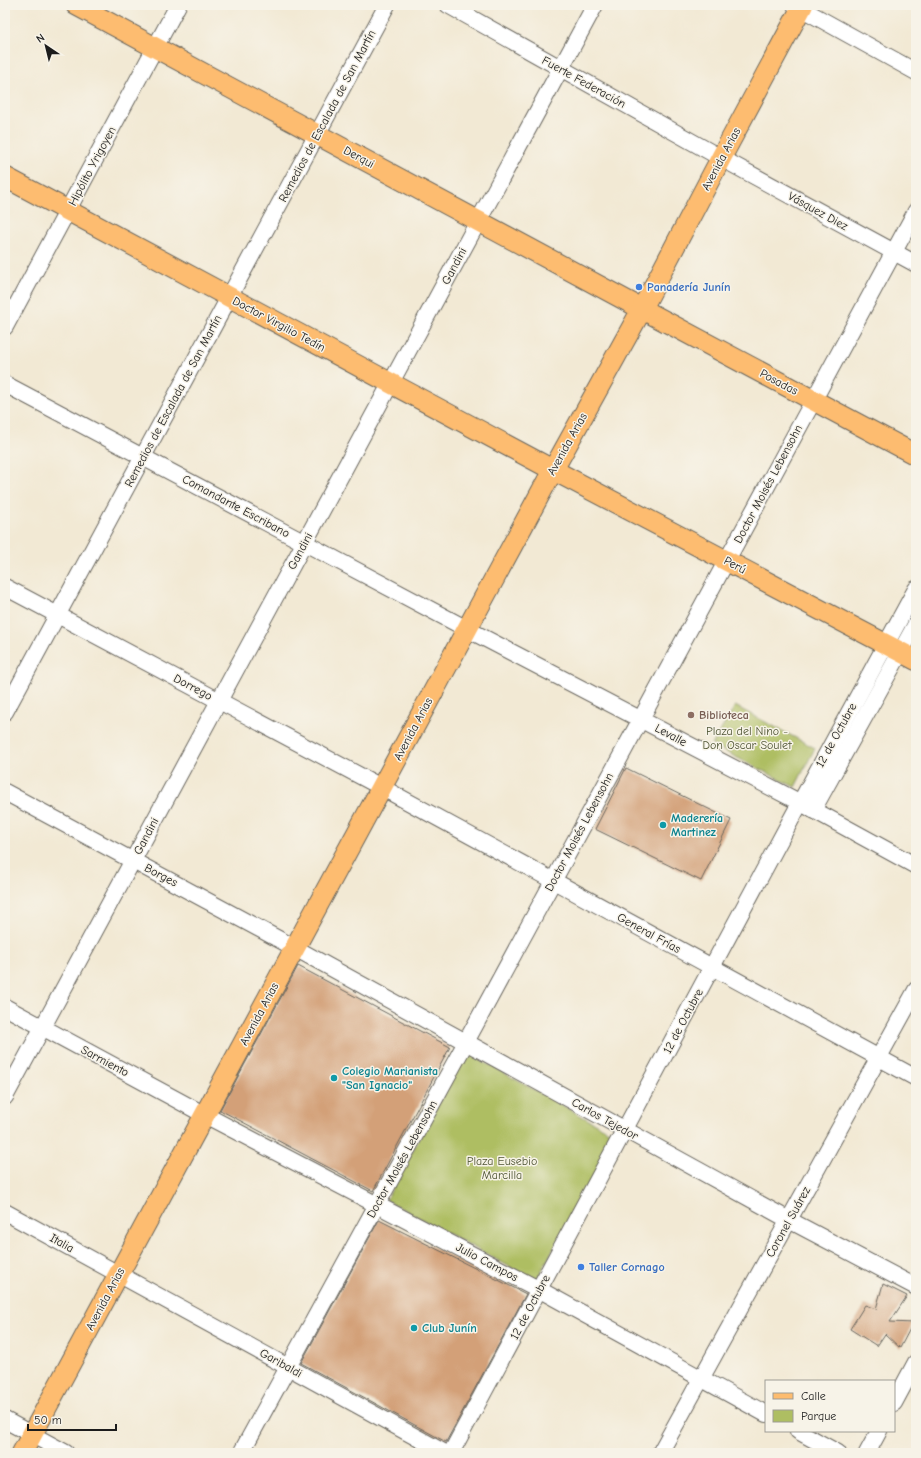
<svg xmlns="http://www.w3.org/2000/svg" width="921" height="1458" font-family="'Comic Neue',sans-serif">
<rect width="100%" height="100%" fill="#f7f3e8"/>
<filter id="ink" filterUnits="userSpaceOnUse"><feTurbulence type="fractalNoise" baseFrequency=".025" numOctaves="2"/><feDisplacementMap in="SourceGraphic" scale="8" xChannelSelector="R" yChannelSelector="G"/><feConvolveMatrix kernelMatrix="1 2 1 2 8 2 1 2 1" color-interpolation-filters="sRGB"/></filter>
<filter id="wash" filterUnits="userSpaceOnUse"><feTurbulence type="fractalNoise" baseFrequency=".012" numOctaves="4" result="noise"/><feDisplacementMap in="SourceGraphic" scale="16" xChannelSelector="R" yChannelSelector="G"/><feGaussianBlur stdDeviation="0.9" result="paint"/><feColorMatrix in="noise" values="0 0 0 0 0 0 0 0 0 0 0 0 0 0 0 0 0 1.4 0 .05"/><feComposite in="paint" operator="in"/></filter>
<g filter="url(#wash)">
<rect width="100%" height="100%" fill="#f2e9d4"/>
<!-- green -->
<g fill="#aebe62" stroke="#656d3f">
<polygon points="735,706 815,748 795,787 712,745"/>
<polygon points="466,1052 616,1135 536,1281 386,1200"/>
</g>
<g id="blocks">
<!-- building -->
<g fill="#d3a078">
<polygon points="626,768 731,820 701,881 595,829"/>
<polygon points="298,966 450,1047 373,1191 220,1110"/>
<polygon points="379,1220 526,1294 446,1442 301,1363"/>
<polygon points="883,1284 907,1296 890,1322 913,1323 900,1348 885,1334 877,1346 850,1329 865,1305 876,1309"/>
</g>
</g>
</g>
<g filter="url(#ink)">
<use href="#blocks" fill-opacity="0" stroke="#67645c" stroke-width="1"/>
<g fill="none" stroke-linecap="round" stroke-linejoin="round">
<defs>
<g id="minor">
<polyline points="448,5 721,158 916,264"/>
<polyline points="795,5 916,72"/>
<polyline points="5,327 178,5"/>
<polyline points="5,384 467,629 799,802 916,866"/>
<polyline points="5,587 381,787 916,1078"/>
<polyline points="5,712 387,5"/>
<polyline points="5,792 295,948 789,1220 916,1287"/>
<polyline points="813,810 916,624"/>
<polyline points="5,1007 205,1115 540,1290 766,1414"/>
<polyline points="5,1097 595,5"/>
<polyline points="5,1212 445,1453"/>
<polyline points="894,1403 916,1362"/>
<polyline points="5,1420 66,1453"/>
<polyline points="798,1431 838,1453"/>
<polyline points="241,1453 466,1042 916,211"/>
<path d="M451,1453C607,1166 759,876 916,589"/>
<polyline points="660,1453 916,990"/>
<polyline points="867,1453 879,1431"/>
</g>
<g id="major">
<polyline points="76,5 642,309 916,455"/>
<polyline points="5,177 553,470 916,660"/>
<polyline points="22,1453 553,470 642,309 721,158 803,5"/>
</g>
</defs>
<!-- minor casing -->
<use href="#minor" stroke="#67645c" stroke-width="18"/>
<!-- major casing -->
<use href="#major" stroke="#67645c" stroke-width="22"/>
<!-- minor -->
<use href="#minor" stroke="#fff" stroke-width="16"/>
<!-- major -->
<use href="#major" stroke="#fdbc6f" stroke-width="20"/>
</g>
</g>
<!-- markers -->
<g fill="#3f7fe0" stroke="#f7f3e8" stroke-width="1.5">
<circle cx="639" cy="287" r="4"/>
<circle cx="581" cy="1267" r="4"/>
</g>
<circle fill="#8d6e63" stroke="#f7f3e8" stroke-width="1.5" cx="691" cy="715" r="4"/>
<g fill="#0f9aa8" stroke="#f7f3e8" stroke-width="1.5">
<circle cx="663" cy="825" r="4"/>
<circle cx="334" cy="1078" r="4"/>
<circle cx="414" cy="1328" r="4"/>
</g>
<g text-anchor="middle" stroke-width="3" stroke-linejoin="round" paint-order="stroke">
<!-- street labels -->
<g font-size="12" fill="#1c1c1c" stroke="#f7f3e8">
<text transform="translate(584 82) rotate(29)" y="4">Fuerte Federación</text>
<text transform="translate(327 116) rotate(-62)" y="4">Remedios de Escalada de San Martín</text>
<text transform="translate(359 157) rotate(28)" y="4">Derqui</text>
<text transform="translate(721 159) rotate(-62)" y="4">Avenida Arias</text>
<text transform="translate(92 166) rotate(-62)" y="4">Hipólito Yrigoyen</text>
<text transform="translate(818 211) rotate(29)" y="4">Vásquez Diez</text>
<text transform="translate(454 266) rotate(-62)" y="4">Gandini</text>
<text transform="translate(279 324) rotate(28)" y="4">Doctor Virgilio Tedín</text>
<text transform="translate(779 382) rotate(28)" y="4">Posadas</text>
<text transform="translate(173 401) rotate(-62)" y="4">Remedios de Escalada de San Martín</text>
<text transform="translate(567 444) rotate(-61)" y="4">Avenida Arias</text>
<text transform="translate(768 484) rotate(-62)" y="4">Doctor Moisés Lebensohn</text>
<text transform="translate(236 506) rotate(28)" y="4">Comandante Escribano</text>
<text transform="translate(300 551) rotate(-62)" y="4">Gandini</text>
<text transform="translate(735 565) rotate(28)" y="4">Perú</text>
<text transform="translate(193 687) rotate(28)" y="4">Dorrego</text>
<text transform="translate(413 729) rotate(-62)" y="4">Avenida Arias</text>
<text transform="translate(671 735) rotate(28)" y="4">Levalle</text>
<text transform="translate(836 735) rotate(-61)" y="4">12 de Octubre</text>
<text transform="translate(579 832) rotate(-62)" y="4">Doctor Moisés Lebensohn</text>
<text transform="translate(146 836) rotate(-62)" y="4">Gandini</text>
<text transform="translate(161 875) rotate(28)" y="4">Borges</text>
<text transform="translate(649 933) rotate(29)" y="4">General Frías</text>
<text transform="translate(259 1014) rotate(-62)" y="4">Avenida Arias</text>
<text transform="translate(683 1021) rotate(-62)" y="4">12 de Octubre</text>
<text transform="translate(105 1061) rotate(28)" y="4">Sarmiento</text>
<text transform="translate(605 1119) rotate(29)" y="4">Carlos Tejedor</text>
<text transform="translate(402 1159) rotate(-61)" y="4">Doctor Moisés Lebensohn</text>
<text transform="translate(788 1222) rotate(-61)" y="4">Coronel Suárez</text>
<text transform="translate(62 1243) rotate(29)" y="4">Italia</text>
<text transform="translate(487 1262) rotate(28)" y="4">Julio Campos</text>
<text transform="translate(105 1299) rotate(-62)" y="4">Avenida Arias</text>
<text transform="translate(530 1307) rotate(-62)" y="4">12 de Octubre</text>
<text transform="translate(281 1363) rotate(29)" y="4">Garibaldi</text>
</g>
<!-- shop labels -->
<g font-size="12" font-weight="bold" fill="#366cbe" stroke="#f7f3e8" text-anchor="start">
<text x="647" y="291">Panadería Junín</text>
<text x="589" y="1271">Taller Cornago</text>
</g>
<!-- education labels -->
<g font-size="12" font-weight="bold" fill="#785e54" stroke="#f7f3e8" text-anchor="start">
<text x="699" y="719">Biblioteca</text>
</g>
<!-- park labels -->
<g font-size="12" fill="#4f5534" stroke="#f7f3e8">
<text x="747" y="735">Plaza del Nino -<tspan x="747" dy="14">Don Oscar Soulet</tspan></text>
<text x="502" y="1165">Plaza Eusebio<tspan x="502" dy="14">Marcilla</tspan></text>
</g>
<!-- culture labels -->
<g font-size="12" font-weight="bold" fill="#0d838f" stroke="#f7f3e8" text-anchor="start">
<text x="671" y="822">Maderería<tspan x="671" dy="14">Martinez</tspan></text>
<text x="342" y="1075">Colegio Marianista<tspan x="342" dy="14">"San Ignacio"</tspan></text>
<text x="422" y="1332">Club Junín</text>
</g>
</g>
<!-- margin -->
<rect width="921" height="1458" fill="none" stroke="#f7f3e8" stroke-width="20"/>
<!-- legend -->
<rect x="765" y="1380" width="130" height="52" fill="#f7f3e8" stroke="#9f9d96"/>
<rect x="773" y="1393" width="20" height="6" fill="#fdbc6f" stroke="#9f9d96"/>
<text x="801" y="1400" font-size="12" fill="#1c1c1c">Calle</text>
<rect x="773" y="1410" width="20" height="12" fill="#aebe62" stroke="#9f9d96"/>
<text x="801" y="1420" font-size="12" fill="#1c1c1c">Parque</text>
<!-- north arrow -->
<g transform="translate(46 46) rotate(325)" stroke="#f7f3e8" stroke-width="3" paint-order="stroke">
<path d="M0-3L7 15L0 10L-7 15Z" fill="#1c1c1c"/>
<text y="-6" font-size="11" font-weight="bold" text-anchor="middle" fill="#1c1c1c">N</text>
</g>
<!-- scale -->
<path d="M28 1424v6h88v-6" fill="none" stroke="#1c1c1c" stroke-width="2"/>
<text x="34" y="1424" font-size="12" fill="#1c1c1c" stroke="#f7f3e8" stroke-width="3" paint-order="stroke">50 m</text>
</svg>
